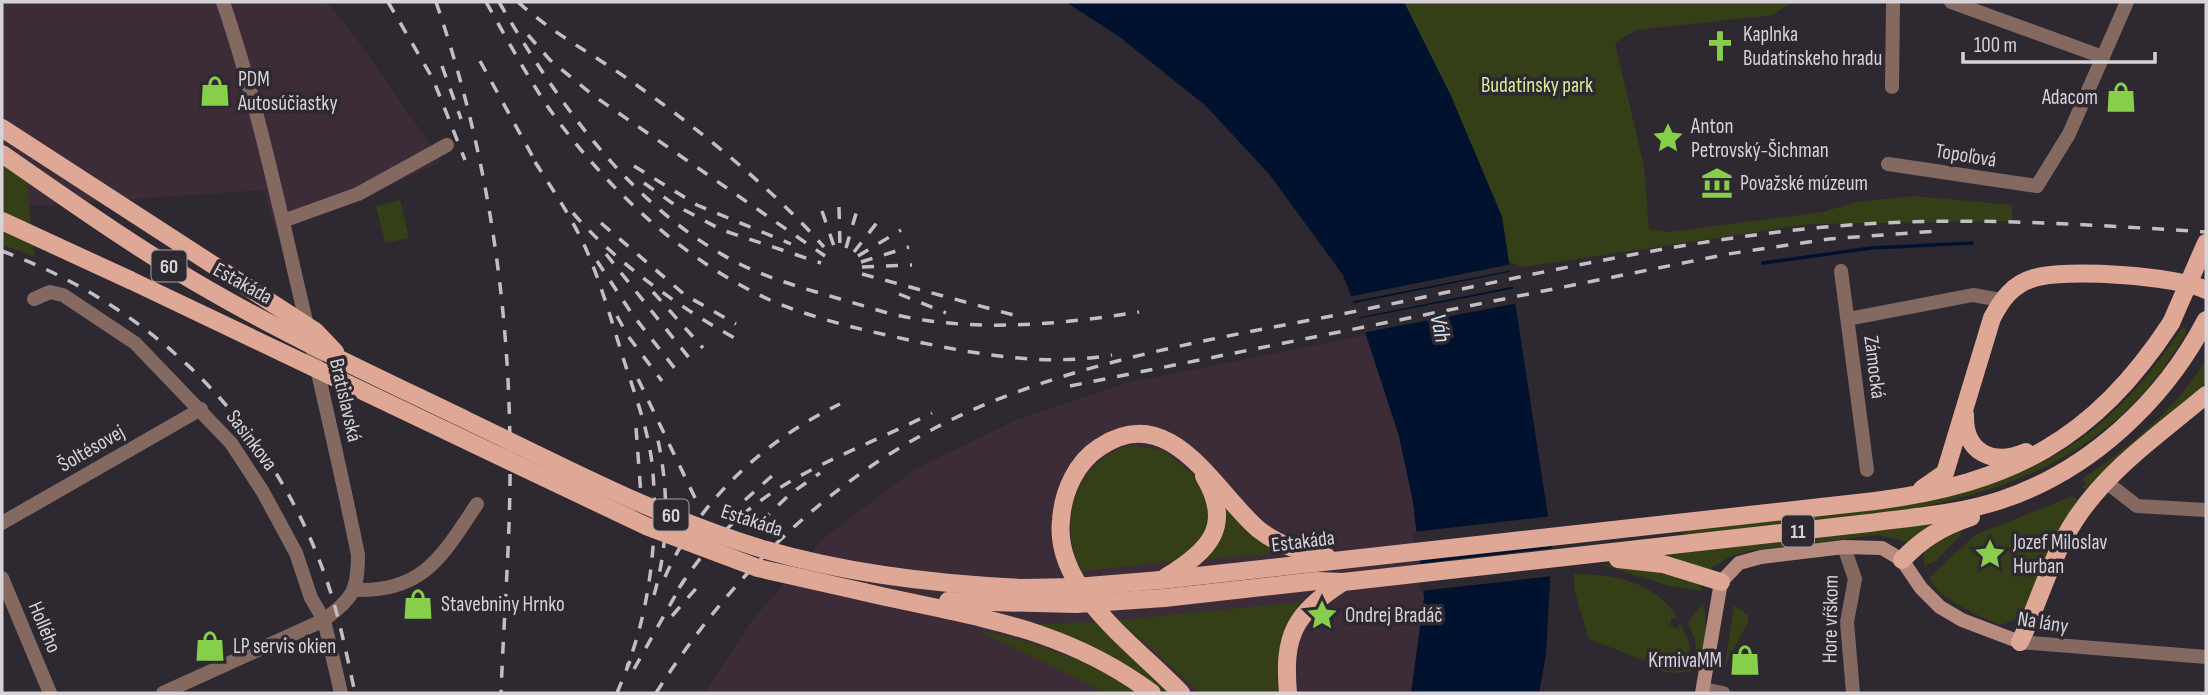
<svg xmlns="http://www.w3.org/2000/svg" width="2208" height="695" font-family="'Sofia Sans Condensed',sans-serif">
<rect width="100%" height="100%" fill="#2e2830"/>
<!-- industrial -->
<g fill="#3c2c38">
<polygon points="2,2 327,2 349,28 442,161 359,200 275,230 264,190 33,206 2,204"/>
<polygon points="1366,335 1399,436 1413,502 1424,598 1411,693 705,693 749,624 824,538 915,469 1016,420 1126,383"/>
</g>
<!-- green -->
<g fill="#343f17">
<polygon points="1404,2 1792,2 1773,15 1636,30 1615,43 1644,166 1649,229 1668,232 1823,212 1856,202 1913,196 2012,205 2012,221 1810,224 1524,267 1509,262 1502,216 1451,96"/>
<polygon points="2,158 27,183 34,256 2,245"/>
<polygon points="400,200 409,238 385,243 376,206"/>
<path d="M2182,328L2187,331C2082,520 1874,514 1686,535L1681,533C1696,524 1763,521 1785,519C1964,497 2074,492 2182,328Z"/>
<path d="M2206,360V382L2202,387L2112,462L2085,489L2082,487L2086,484L2082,479C2131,446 2175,410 2206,360Z"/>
<path d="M1130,445L1164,451L1197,478L1212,511L1205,540L1175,561L1082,571C1055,524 1076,460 1130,445Z"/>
<path d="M2070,497L2078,499L2019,618L2004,624H1997C1972,612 1943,602 1929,578L1975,535Z"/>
<polygon points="1220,500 1281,551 1280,553 1204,559"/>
<polygon points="1937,521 1908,542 1877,535 1747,551 1729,557 1710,569 1660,556"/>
<polygon points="1960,531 1961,535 1936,561 1924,566 1924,549"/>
<polygon points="1600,564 1634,565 1696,580 1703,591 1669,586"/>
<path d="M1574,574C1614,574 1654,581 1678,618H1671L1670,625L1677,629L1680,623L1689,642L1691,671L1675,673L1661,671L1653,664L1589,639L1574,589Z"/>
<polygon points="1301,602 1282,639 1281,693 1201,693 1119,620"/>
<path d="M1703,603C1708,621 1708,656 1698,672L1695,640L1688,622Z"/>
<polygon points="1734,605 1748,615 1748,622 1725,665"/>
<polygon points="1099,622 1174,693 1165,693 1104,652 1040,627 1040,624"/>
<path d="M977,630C1045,643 1081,659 1141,693H1106Z"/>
</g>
<!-- water -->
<polygon fill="#00122e" points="1066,2 1404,2 1451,96 1502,217 1552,542 1546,655 1539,693 1411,693 1424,598 1413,502 1399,436 1366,335 1343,275 1269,174 1206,106 1121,38"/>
<!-- pier -->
<g fill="#2e2830">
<polygon points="1512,264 1513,270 1350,302 1348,297"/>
<polygon points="1514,271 1516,286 1356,318 1350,304"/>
<polygon points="1516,288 1518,303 1362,333 1357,319"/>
<polygon points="1552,516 1555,541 1416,560 1413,532"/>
<polygon points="1555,548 1554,576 1420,591 1417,564"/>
</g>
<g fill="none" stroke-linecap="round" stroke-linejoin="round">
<!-- stream -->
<polyline stroke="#00122e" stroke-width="3.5" points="1763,263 1871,248 1972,243"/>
<!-- minor -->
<g stroke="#846961" stroke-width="14">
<polyline points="1951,2 2103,57"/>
<polyline points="1892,87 1893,2"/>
<polyline points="1888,164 2037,186 2069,134 2127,2"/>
<polyline points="283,221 358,194 447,145"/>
<polyline points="1841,271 1867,470"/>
<polyline points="34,299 50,292 63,295 135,343 231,443 263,492 296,553 311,598 324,620 341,693"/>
<polyline points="1848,319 1973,295 2001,300"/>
<polyline points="2105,481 2137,506 2206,510"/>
<polyline points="2,523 201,409"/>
<polyline points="1844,547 1855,579 1847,622 1853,693"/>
<polyline points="2,578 50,693"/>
<path d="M355,590C424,592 442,556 477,504"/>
<polyline points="1703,689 1723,693"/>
<path d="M163,693L324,620C352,598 358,592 358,555C339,461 317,368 295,274C274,183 253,90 223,2"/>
</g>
<!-- tertiary -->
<polyline stroke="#846961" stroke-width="14" points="2020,642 2206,657"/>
<!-- secondary -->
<polyline stroke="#b78c7f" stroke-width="14" points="1702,693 1721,582 1739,563 1761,557 1844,547 1882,548 1902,560 1921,588 1940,607 1962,620 2020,642"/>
<!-- primary -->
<g stroke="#dea796" stroke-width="18">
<polyline points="2,221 130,280"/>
<path d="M1965,415C1964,453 1993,466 2026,452"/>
<path d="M1922,489L1945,473L1992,318C2002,299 2013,284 2034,278C2064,268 2179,276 2206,290"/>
<polyline points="1618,559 1663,564 1721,582"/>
<path d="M1902,560C1923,538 1942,527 1971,517"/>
<path d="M1166,577C1209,551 1234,526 1204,476"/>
<path d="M1161,580L1875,501C2012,483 2094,440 2171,323"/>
<polyline points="1022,588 1076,587"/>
<path d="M864,592C971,617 1061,625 1152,693"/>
<path d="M1164,598L1317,581L1343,582L1869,523C1913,517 1959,514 2001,500C2089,471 2164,401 2206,320"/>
<polyline points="948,601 1076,604"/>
<path d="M2020,642C2039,602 2051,557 2075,520C2109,468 2160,434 2206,395"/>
<path d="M1181,693C1138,647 1053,590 1061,520C1063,492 1076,462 1100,447C1171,400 1214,491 1258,529C1278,545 1302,552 1327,557"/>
<path d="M1288,693C1283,635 1294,614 1343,582"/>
</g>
<!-- rail -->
<g stroke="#c2bec4" stroke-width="3.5" stroke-dasharray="12 12" stroke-linecap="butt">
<polyline points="388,2 433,79 465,160"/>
<path d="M436,2C486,147 509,297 510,450C511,531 504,612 501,693"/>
<path d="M486,2C506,37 525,73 548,107C603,185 682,260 770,300C819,321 872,332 923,343C987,356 1048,366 1112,355"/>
<path d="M499,2C557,101 627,202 730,259C765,278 803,288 840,299C862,305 884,313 906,317C981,332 1064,324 1139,312"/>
<path d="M518,2C552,33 591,53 628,79C696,127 769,185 824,247"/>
<polyline points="528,35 550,60 594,96 825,256"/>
<polyline points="480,61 539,168"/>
<polyline points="442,66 461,119"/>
<path d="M535,162C553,190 572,218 586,249C603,288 614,330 627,370C637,400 648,431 652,463C659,529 651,605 627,667"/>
<polyline points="634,166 697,205 791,244"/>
<polyline points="644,183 675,205 722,230 821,263"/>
<polyline points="839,207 840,248"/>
<polyline points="822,211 835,249"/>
<path d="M573,213C616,263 683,310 740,341"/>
<polyline points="601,223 685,295 736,324"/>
<polyline points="846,248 857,210"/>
<path d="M2,251C151,306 268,420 323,570C338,610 346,652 355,693"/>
<polyline points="854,252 879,220"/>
<polyline points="606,254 690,359"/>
<polyline points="858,256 901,230"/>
<polyline points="597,261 632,314 676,370"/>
<polyline points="861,262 909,247"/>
<polyline points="862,267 912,265"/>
<polyline points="862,274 1017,316"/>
<polyline points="653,292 703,348"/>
<polyline points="899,294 946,313"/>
<polyline points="617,316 628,336 662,381"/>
<polyline points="638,379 697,502"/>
<polyline points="1070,386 1728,254 1829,239 1937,231"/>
<polyline points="636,428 643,522"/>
<polyline points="745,500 773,475"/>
<polyline points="761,522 790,494 820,473"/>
<path d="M665,577C699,500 765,440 840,404"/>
<path d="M679,588C748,482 826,466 932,413"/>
<path d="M654,595C669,543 669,488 657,436"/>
<polyline points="672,616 700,584"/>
<polyline points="634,669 684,580"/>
<polyline points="617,693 630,661"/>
<path d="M656,693C726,583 818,489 935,428C1057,364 1208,340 1342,314C1502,282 1663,242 1825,227C1953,215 2079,224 2206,232"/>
</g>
<!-- primary-bridge -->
<g stroke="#dea796" stroke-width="18">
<polyline points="2,128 315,331 335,352"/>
<path d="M2,154C70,201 137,249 209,290C292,338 379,378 466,420C564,467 661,519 766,550C849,574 935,584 1022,588"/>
<polyline points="130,280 646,526 758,568 864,592"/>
<polyline points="2171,323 2206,243"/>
<polyline points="1076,587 1161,580"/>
<polyline points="1076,604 1164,598"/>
</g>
</g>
<!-- icons -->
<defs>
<symbol id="church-bare" viewBox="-9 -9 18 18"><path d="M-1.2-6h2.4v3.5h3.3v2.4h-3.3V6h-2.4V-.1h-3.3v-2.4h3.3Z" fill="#87cf4a" stroke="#2e2830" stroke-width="2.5" paint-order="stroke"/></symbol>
<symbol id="shop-bare" viewBox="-9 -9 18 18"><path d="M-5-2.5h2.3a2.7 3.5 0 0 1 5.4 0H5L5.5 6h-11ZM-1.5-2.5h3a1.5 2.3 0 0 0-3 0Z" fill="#87cf4a" stroke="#2e2830" stroke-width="2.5" paint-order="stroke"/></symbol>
<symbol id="sight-bare" viewBox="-9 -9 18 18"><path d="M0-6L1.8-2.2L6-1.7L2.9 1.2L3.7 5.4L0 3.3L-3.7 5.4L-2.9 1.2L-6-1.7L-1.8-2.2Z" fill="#87cf4a" stroke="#2e2830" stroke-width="2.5" paint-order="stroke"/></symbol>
<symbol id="museum-bare" viewBox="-9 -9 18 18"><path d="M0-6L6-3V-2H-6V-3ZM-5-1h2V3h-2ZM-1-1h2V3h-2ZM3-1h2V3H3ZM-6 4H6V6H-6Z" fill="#87cf4a" stroke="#2e2830" stroke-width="2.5" paint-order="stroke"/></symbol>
</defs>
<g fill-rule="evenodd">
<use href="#church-bare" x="1698" y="24" width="44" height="44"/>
<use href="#shop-bare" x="193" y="69" width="44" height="44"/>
<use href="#shop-bare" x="2099" y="75" width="44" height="44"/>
<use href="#sight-bare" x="1646" y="116" width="44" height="44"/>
<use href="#museum-bare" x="1695" y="161" width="44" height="44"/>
<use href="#sight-bare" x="1968" y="532" width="44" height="44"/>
<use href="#shop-bare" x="396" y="582" width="44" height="44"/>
<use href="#sight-bare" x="1300" y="593" width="44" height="44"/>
<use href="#shop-bare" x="188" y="624" width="44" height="44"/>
<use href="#shop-bare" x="1723" y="638" width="44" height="44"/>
</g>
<g text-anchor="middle" stroke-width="7" stroke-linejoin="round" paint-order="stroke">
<!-- shield labels -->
<g fill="#2e2830" stroke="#a49fa5" stroke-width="2">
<rect x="151.5" y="250.5" width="35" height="31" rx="5"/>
<rect x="653.5" y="499.5" width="35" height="31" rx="5"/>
<rect x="1782" y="515.5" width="32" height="31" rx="5"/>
</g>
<g font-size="19" font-weight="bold" fill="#d6d2d7">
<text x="169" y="273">60</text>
<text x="671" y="522">60</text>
<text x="1798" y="538">11</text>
</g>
<!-- poi labels -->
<g font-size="21" fill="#d6d2d7" stroke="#2e2830" text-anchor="start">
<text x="1743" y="41">Kaplnka<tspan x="1743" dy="24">Budatínskeho hradu</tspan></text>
<text x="238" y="86">PDM<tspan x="238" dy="24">Autosúčiastky</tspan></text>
<text x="2098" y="104" text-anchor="end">Adacom</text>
<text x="1691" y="133">Anton<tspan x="1691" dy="24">Petrovský-Šichman</tspan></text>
<text x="1740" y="190">Považské múzeum</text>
<text x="2013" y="549">Jozef Miloslav<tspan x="2013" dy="24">Hurban</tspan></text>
<text x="441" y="611">Stavebniny Hrnko</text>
<text x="1345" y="622">Ondrej Bradáč</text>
<text x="233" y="653">LP servis okien</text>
<text x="1722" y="667" text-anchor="end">KrmivaMM</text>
</g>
<!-- park labels -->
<g font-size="21" fill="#d5f09b" stroke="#2e2830">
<text x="1537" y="92">Budatínsky park</text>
</g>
<!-- street labels -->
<g font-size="21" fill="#d6d2d7" stroke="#2e2830">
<text transform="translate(1966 155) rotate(9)" y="7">Topoľová</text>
<text transform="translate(243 283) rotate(29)" y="7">Estakáda</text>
<text transform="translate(1875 367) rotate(83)" y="7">Zámocká</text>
<text transform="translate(346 400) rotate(77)" y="7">Bratislavská</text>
<text transform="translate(252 440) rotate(53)" y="7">Sasinkova</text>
<text transform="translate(91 448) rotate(-30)" y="7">Šoltésovej</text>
<text transform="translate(752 520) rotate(18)" y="7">Estakáda</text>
<text transform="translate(1303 541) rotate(-7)" y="7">Estakáda</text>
<text transform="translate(1830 619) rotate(-89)" y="7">Hore vŕškom</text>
<text transform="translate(2043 622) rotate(9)" y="7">Na lány</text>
<text transform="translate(45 627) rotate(67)" y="7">Hollého</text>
</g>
<!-- water labels -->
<g font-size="23" font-style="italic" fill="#d9e5f2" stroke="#2e2830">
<text transform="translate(1441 328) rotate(78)" y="8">Váh</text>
</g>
</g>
<!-- border -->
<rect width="2208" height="695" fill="none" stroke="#d6d2d7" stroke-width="7"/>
<!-- scale -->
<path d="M1963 52v10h192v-10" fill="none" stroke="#d6d2d7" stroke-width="3.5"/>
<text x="1974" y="52" font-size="21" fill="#d6d2d7" stroke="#2e2830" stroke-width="5" paint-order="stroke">100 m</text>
</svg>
